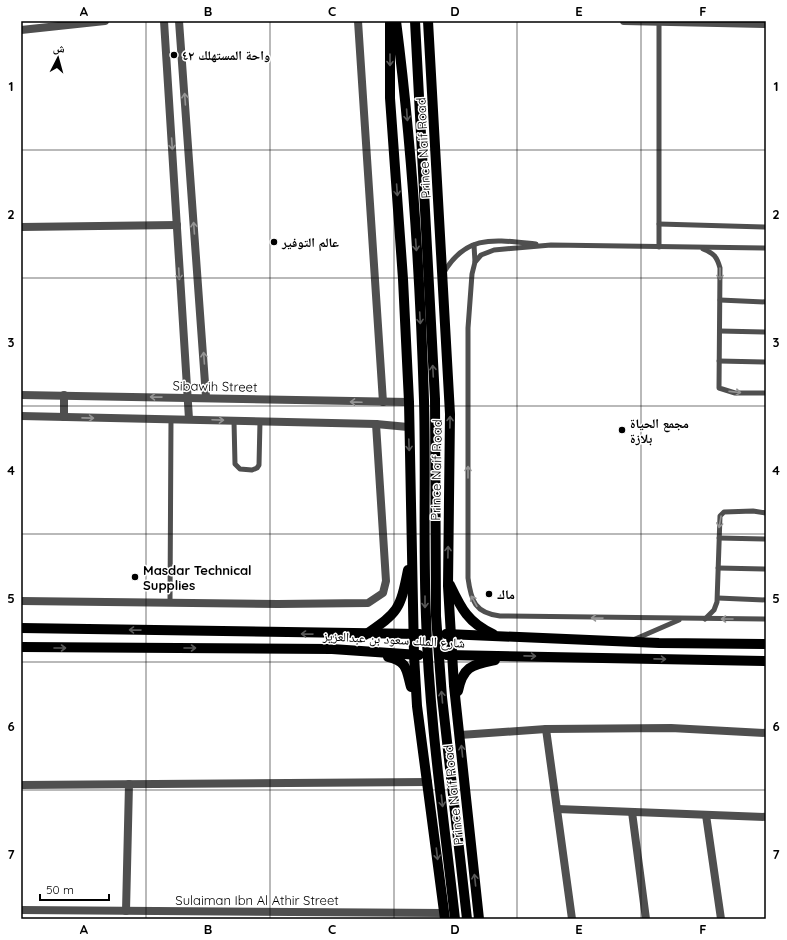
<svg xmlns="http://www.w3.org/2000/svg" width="787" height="940" font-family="Quicksand,'Noto Naskh Arabic',sans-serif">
<rect width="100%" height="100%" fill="#fff"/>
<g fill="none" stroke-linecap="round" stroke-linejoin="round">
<!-- service -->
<g stroke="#4f4f4f" stroke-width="5">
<polyline points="659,22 659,247"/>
<polyline points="659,224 766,227"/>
<polyline points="474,245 475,262"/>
<path d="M766,248L551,245L494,250L481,255L475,262L472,274L468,328V578C471,601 475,613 500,616L766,619"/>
<path d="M703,249C714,253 717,257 720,268L719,388L735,393H766"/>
<path d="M443,274C466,233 496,240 536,244"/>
<polyline points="720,300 766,302"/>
<polyline points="720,331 766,332"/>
<polyline points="719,361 766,362"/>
<polyline points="234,421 235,464 240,469 252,470 257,468 259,465 260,421"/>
<polyline points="719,538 766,539"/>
<polyline points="718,568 766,569"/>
<polyline points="718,598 766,600"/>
<polyline points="170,603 171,419"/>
<polyline points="705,619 714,610 717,602 720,516 724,512 753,511 766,513"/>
<polyline points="633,640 679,620"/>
</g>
<!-- minor -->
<g stroke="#4f4f4f" stroke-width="8">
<polyline points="164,21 189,419"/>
<polyline points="179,21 206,397"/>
<polyline points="358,21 383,402"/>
<polyline points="21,30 105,21"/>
<polyline points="21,227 177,225"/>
<polyline points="21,395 409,402"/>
<polyline points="21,416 376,424 408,427"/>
<polyline points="64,417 64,395"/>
<polyline points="21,601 278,604 368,603 383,593 386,581 376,424"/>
<polyline points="546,729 572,919"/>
<polyline points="460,735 546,729 671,728 766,733"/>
<polyline points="21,785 428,782"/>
<polyline points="557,809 766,817"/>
<polyline points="632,812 646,919"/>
<polyline points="706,815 721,919"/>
<polyline points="21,910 445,913"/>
<polyline points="126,911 129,784"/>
</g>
<!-- tertiary -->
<polyline stroke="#4f4f4f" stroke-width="8" points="624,21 766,24"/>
<!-- primary -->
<g stroke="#000" stroke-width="10">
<polyline points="390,21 390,98 403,279 409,402 414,655 417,706 445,919"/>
<path d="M396,21C412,146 420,274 424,400C426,472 423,545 426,617C429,718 444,819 455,919"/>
<polyline points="415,21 435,399 436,616 442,697 467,919"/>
<polyline points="428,21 450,414 448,586 454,686 479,919"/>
<path d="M450,585C461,608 468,623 493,634"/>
<polyline points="21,628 420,634"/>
<polyline points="446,634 659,643 766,644"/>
<path d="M365,635C398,612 400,611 408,570"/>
<polyline points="21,647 332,649 419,655"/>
<polyline points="447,655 766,661"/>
<path d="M388,657C408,662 406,669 411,687"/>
<path d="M458,691C463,666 472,665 495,660"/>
</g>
</g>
<!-- one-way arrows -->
<defs><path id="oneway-shaft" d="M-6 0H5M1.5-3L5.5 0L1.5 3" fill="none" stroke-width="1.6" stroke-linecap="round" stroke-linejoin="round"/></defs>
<g stroke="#595959">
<use href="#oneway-shaft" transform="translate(390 60) rotate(90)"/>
<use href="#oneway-shaft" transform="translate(407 115) rotate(86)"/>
<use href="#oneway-shaft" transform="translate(397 190) rotate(86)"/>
<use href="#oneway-shaft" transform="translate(416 245) rotate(86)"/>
<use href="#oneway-shaft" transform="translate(420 318) rotate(87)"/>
<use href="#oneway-shaft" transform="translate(433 371) rotate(-93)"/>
<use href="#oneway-shaft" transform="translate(450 422) rotate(-89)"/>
<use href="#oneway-shaft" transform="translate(409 445) rotate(88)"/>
<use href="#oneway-shaft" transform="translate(448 552) rotate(-89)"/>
<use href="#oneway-shaft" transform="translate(425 602) rotate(90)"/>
<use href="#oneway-shaft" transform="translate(135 630) rotate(-179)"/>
<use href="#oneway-shaft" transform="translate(307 634) rotate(-179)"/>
<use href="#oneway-shaft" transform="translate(60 648)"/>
<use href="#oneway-shaft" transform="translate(190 648)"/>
<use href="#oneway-shaft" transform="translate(530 656) rotate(1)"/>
<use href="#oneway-shaft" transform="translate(660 659) rotate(1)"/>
<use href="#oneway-shaft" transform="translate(442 697) rotate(-95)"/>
<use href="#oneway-shaft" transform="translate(462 751) rotate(-96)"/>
<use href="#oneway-shaft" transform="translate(442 801) rotate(84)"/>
<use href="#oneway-shaft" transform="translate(437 854) rotate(83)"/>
<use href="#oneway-shaft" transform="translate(475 880) rotate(-96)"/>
</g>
<g stroke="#959595">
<use href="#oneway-shaft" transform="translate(185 99) rotate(-94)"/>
<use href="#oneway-shaft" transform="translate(172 144) rotate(86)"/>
<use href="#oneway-shaft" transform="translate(194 228) rotate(-94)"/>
<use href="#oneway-shaft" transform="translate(179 274) rotate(87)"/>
<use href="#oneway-shaft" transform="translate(720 274) rotate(90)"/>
<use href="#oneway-shaft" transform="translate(204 358) rotate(-94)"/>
<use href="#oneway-shaft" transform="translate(735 392) rotate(6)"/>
<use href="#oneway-shaft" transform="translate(156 397) rotate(-179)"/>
<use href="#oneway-shaft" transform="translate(356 402) rotate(-178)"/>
<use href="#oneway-shaft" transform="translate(88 418) rotate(1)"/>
<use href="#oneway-shaft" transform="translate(218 420) rotate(2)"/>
<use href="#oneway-shaft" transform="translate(468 472) rotate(-90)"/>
<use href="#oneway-shaft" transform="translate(720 522) rotate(100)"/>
<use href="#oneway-shaft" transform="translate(474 601) rotate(-119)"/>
<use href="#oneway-shaft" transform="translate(597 618) rotate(-179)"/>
<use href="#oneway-shaft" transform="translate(727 619) rotate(-180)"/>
</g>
<!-- grid -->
<path fill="none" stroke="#000" stroke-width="1" stroke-opacity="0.55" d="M146,21V919M270,21V919M394,21V919M517,21V919M641,21V919M21,150H766M21,278H766M21,406H766M21,534H766M21,662H766M21,790H766"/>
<!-- markers -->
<g fill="#000" stroke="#fff" stroke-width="1.5">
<circle cx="174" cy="55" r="4"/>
<circle cx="274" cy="242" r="4"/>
<circle cx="622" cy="430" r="4"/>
<circle cx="135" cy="577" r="4"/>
<circle cx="489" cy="594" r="4"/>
</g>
<g text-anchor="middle" stroke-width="3" stroke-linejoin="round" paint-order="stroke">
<!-- poi labels -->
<g font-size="13" font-weight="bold" fill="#000" stroke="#fff" text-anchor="start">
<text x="182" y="60">واحة المستهلك ٤٢</text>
<text x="282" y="247">عالم التوفير</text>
<text x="630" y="428">مجمع الحياة<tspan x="630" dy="15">بلازة</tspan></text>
<text x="143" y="575">Masdar Technical<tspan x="143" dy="15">Supplies</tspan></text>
<text x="497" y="599">ماك</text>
</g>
<!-- street labels -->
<g font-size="13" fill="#000" stroke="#fff">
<text transform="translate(423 148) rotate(-93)" y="5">Prince Naif Road</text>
<text transform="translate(215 386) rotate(1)" y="5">Sibawih Street</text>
<text transform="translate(436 470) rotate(-89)" y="5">Prince Naif Road</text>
<text transform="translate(394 639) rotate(3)" y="5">شارع الملك سعود بن عبدالعزيز</text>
<text transform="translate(453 795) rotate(-96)" y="5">Prince Naif Road</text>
<text x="257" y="905">Sulaiman Ibn Al Athir Street</text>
</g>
</g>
<!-- border -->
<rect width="787" height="940" fill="none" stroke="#ffffff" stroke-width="44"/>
<!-- north arrow -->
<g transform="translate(58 58) rotate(6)" stroke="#ffffff" stroke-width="3" paint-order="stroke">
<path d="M0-3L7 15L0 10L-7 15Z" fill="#000000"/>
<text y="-6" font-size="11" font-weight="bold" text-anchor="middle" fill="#000000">ش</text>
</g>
<!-- scale -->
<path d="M40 894v6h69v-6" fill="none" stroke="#000000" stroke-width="2"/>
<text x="46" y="894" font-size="12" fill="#000000" stroke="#ffffff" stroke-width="3" paint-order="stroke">50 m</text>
<rect x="22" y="22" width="743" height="896" fill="none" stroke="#000" stroke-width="1.5"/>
<g font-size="13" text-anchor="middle" font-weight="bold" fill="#000">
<text x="84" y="16">A</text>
<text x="208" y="16">B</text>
<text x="332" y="16">C</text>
<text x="455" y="16">D</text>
<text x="579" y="16">E</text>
<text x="703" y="16">F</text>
<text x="11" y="91">1</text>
<text x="776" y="91">1</text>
<text x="11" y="219">2</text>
<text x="776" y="219">2</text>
<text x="11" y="347">3</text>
<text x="776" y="347">3</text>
<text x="11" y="475">4</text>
<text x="776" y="475">4</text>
<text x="11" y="603">5</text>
<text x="776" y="603">5</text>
<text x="11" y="731">6</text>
<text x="776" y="731">6</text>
<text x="11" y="859">7</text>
<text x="776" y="859">7</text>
<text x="84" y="934">A</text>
<text x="208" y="934">B</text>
<text x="332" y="934">C</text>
<text x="455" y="934">D</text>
<text x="579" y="934">E</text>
<text x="703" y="934">F</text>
</g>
</svg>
